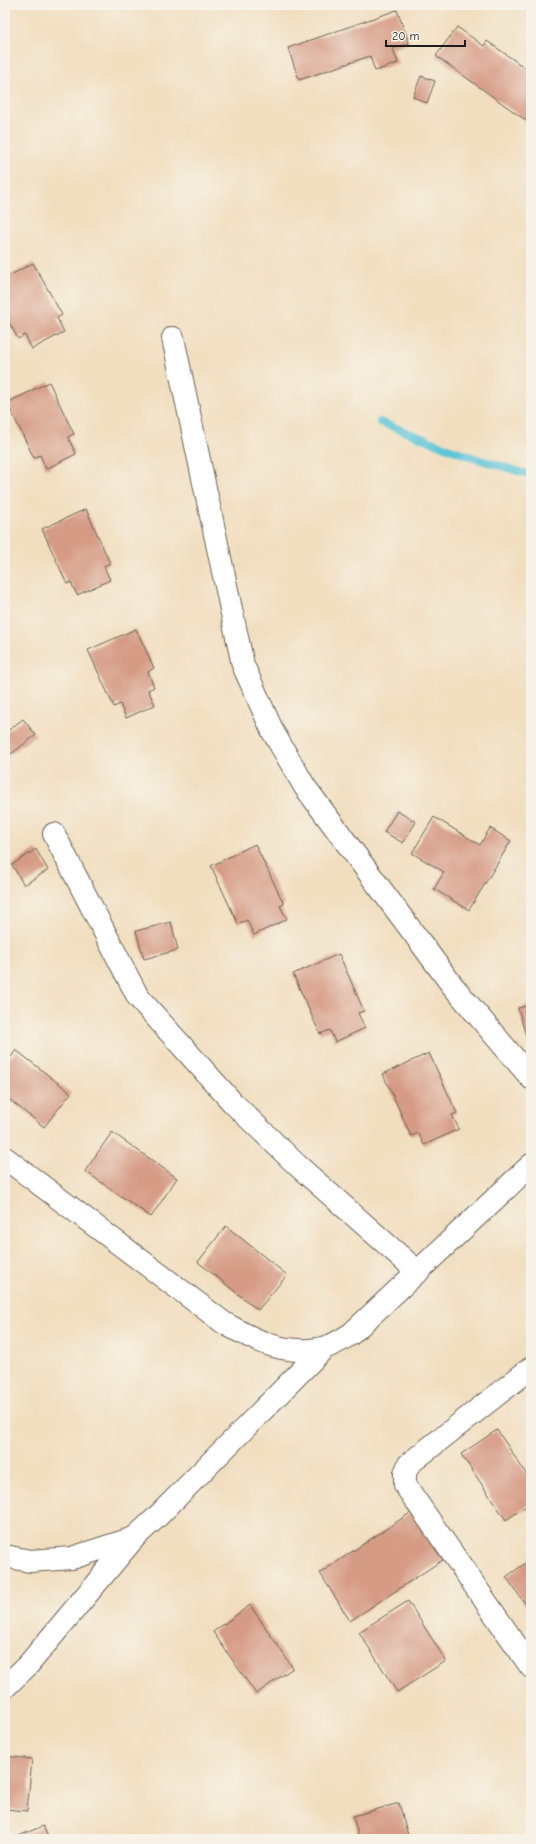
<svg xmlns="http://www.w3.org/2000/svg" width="536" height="1844" font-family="'Comic Neue',sans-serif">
<rect width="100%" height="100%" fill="#f7f3e8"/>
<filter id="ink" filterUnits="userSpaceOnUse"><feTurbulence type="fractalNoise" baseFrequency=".025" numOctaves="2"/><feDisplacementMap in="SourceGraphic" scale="8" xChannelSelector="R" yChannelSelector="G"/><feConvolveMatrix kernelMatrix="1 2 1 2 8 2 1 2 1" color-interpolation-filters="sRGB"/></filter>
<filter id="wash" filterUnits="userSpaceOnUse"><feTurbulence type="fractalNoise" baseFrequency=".012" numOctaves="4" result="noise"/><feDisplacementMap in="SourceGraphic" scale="16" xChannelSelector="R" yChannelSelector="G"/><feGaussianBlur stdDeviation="0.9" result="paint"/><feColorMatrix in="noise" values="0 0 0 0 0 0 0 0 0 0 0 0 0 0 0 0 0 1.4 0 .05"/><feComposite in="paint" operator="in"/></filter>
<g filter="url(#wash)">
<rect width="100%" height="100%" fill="#f1debf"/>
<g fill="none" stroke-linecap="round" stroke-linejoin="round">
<!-- stream -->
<polyline stroke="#5cc5d7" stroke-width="8" points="380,422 474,458 531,475"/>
</g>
<g id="blocks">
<!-- building -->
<g fill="#d69b85">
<polygon points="397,10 409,43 393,49 398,63 375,71 370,56 299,80 288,48"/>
<polygon points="457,27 484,46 487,41 531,72 531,124 436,56"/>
<polygon points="421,76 435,81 427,103 413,97"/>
<polygon points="33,263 62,315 57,318 64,332 32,349 25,335 18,339 5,315 5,278"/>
<polygon points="49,382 74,434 68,437 76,454 46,469 40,455 34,458 7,403"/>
<polygon points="86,509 110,563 104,566 110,580 77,595 71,582 67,584 42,529"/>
<polygon points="136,629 154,668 148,672 154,687 148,690 155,705 126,718 120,704 114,707 88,650"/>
<polygon points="23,719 36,735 11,754 5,746 5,733"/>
<polygon points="397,811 416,822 403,843 384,832"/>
<polygon points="434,817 480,845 490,828 511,841 469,910 434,889 444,872 412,853"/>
<polygon points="255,844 284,904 280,906 287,919 254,935 247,920 238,924 211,866"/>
<polygon points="36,849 48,870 24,885 12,865"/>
<polygon points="171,922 178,950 144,959 136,931"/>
<polygon points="339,954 364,1011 358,1013 365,1028 335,1042 330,1030 320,1034 293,974"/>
<polygon points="531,1005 531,1035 526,1036 518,1008"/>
<polygon points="16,1050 71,1093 44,1127 5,1096 5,1053 11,1057"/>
<polygon points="429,1053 457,1113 452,1115 459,1129 424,1145 418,1133 411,1136 383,1074"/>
<polygon points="112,1132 177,1178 151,1217 85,1171"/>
<polygon points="226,1226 287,1275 258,1310 198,1262"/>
<polygon points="497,1430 531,1481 531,1503 506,1520 461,1454"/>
<polygon points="413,1511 444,1559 350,1621 320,1573"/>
<polygon points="531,1559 531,1608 529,1609 506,1577"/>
<polygon points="408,1601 446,1661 397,1692 359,1632"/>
<polygon points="250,1605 293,1668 256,1694 213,1632"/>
<polygon points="5,1756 32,1759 27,1811 5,1809"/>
<polygon points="399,1803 409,1839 359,1839 353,1816"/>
<polygon points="43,1826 49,1839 11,1839"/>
</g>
</g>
</g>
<g filter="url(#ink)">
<use href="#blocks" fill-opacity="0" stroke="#676055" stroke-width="1"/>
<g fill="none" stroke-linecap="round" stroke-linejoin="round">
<defs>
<g id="street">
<polyline points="173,338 243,665 273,732 305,787 452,985 531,1078"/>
<polyline points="54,834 138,997 233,1103 297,1165 418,1272"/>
<path d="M5,1158L224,1323C256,1341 285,1356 323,1348C333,1346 343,1339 351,1334L531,1165"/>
<polyline points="531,1368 409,1464 405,1473 405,1485 531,1667"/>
<polyline points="5,1556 30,1561 72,1558 134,1538 157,1517 324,1348"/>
<polyline points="5,1687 28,1665 134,1538"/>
</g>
</defs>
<!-- street casing -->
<use href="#street" stroke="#676055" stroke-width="24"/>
<!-- street -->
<use href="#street" stroke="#fff" stroke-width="22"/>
</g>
</g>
<!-- margin -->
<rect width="536" height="1844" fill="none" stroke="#f7f3e8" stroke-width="20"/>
<!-- scale -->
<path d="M386 40v6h79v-6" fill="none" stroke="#1c1c1c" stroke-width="2"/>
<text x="392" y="40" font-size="12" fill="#1c1c1c" stroke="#f7f3e8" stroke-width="3" paint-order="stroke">20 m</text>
</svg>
